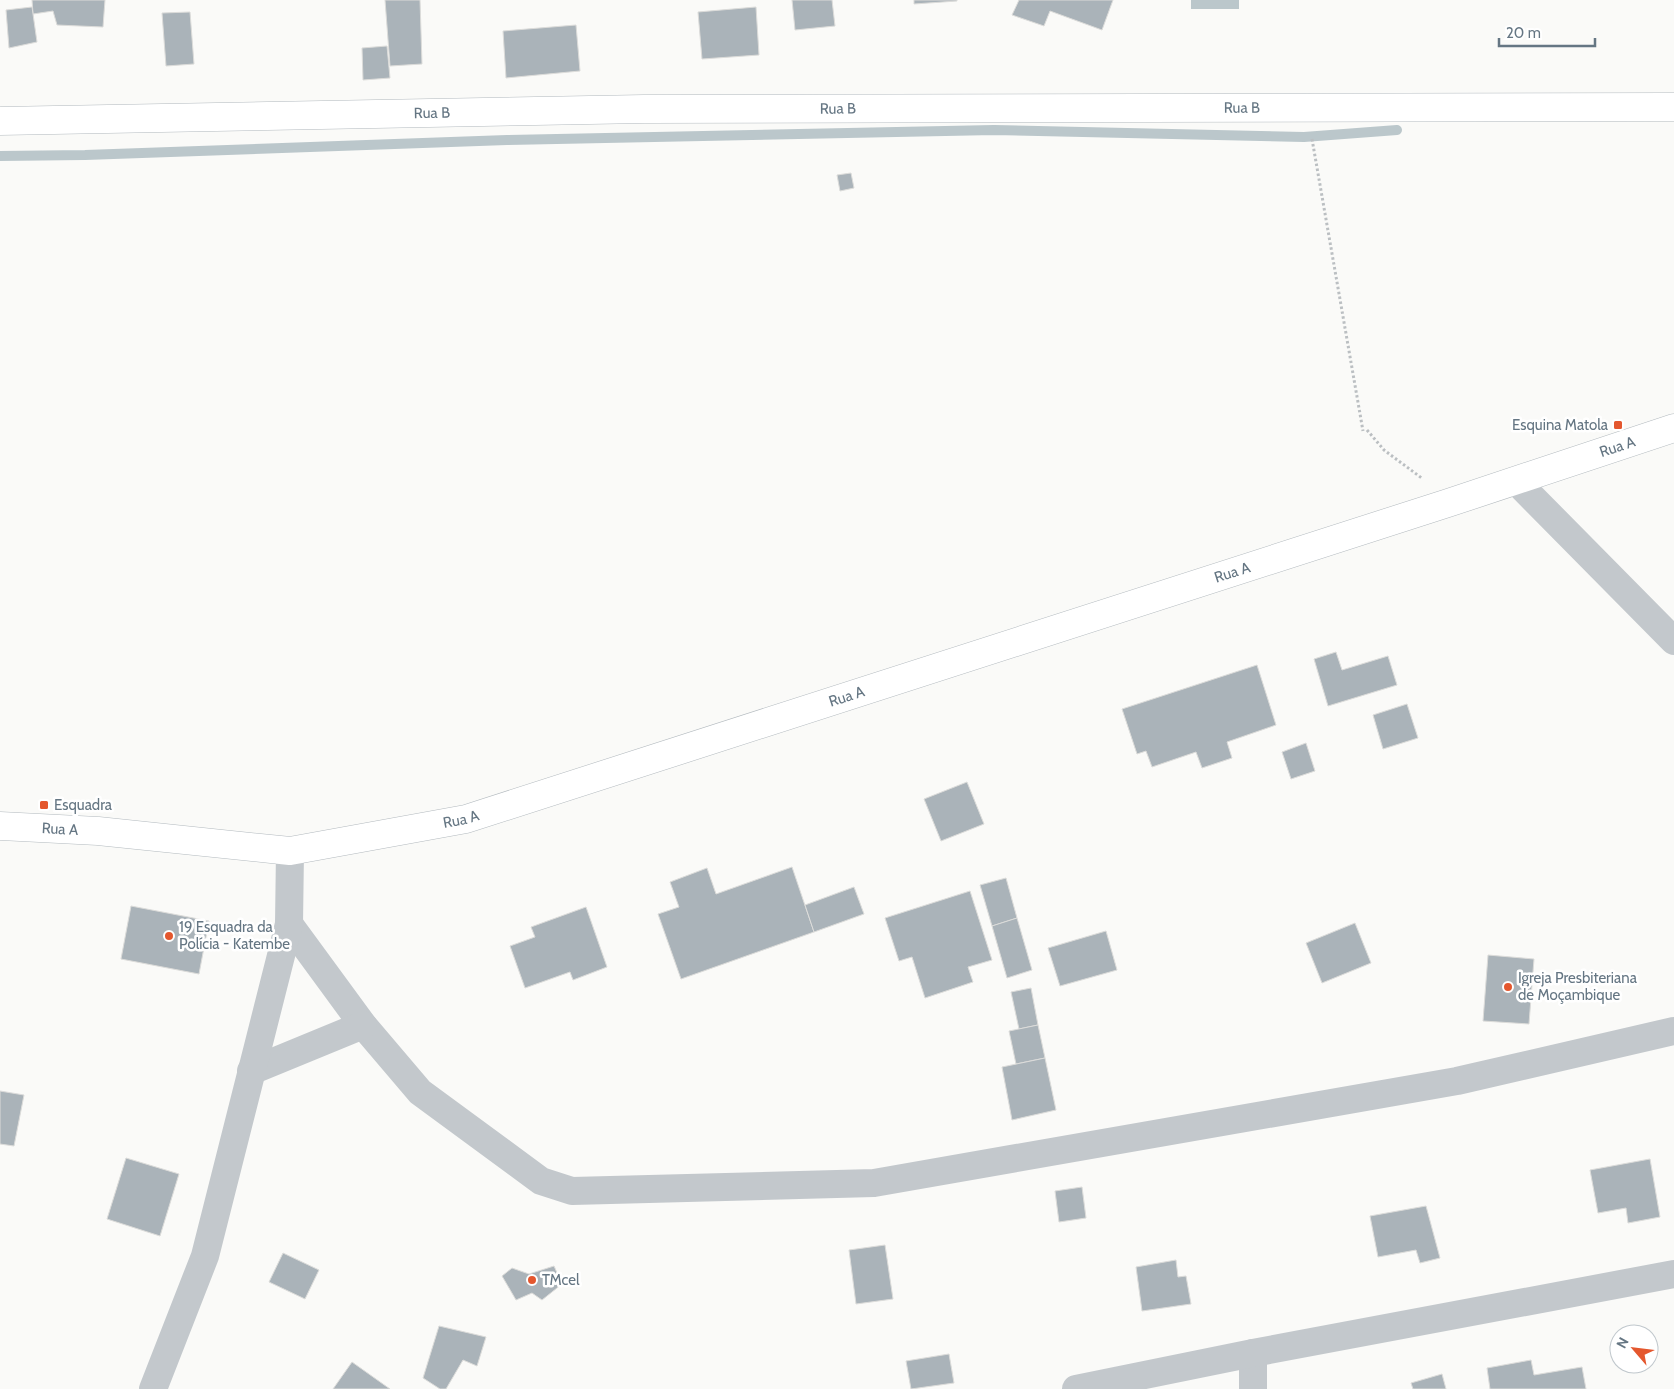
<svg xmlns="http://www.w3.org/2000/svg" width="1674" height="1389" font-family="Cabin,sans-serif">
<rect width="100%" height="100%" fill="#fafaf8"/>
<!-- water -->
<rect fill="#bbc7cb" x="1191" y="0" width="48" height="9"/>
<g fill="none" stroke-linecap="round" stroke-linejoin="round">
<!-- stream -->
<polyline stroke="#bbc7cb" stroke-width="10" points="0,156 85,155 507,140 994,130 1304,137 1397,130"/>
</g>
<!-- building -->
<g fill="#aab3b9" stroke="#dcdcda">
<polygon points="32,0 105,0 103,27 57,25 53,11 33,14"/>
<polygon points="385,0 420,0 422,64 390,66"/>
<polygon points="792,0 832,0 835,26 795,30"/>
<polygon points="914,0 957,0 957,1 914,4"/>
<polygon points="1019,0 1113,0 1102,30 1050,11 1044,26 1012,15"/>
<polygon points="32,7 37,42 9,48 6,10"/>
<polygon points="756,7 759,55 702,59 698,12"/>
<polygon points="190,12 194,64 166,66 162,13"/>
<polygon points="576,25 580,71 506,78 503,31"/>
<polygon points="387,46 390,78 363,80 362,48"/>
<polygon points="851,173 854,188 840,191 837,175"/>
<polygon points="1336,652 1342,670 1388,656 1397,685 1328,706 1314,659"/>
<polygon points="1257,665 1276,725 1227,742 1232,758 1202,768 1196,752 1152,767 1146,751 1137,754 1122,709"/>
<polygon points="1407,704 1418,738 1383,749 1373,715"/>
<polygon points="1306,743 1315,771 1291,779 1282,752"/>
<polygon points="967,782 984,824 941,841 924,799"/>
<polygon points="792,867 814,932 681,979 658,914 679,907 670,882 707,868 716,894"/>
<polygon points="1006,878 1017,918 992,926 980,885"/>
<polygon points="854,887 864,914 814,932 805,905"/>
<polygon points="970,891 992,960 968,967 973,982 925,998 912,957 899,961 885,918"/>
<polygon points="131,906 209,921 199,974 121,959"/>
<polygon points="586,907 607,967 573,980 570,972 525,988 510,946 535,937 531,927"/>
<polygon points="1017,918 1032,970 1007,978 992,926"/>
<polygon points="1355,923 1371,963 1322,983 1306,943"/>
<polygon points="1106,931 1117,970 1060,986 1048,948"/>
<polygon points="1488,955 1534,959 1529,1024 1483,1021"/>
<polygon points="1031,988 1038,1025 1019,1029 1011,992"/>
<polygon points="1038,1025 1045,1058 1016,1064 1009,1031"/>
<polygon points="1045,1058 1056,1110 1012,1120 1002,1067"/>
<polygon points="0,1091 24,1095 14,1146 0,1144"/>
<polygon points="126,1158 179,1174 160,1236 107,1219"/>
<polygon points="1650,1159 1660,1217 1628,1223 1626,1208 1598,1213 1590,1170"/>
<polygon points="1082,1187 1086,1218 1059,1222 1055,1191"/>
<polygon points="1426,1206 1440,1258 1420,1263 1416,1250 1378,1257 1370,1216"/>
<polygon points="885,1245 893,1299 856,1304 849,1250"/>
<polygon points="283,1253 319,1270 305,1299 269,1282"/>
<polygon points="1176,1260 1178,1277 1186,1276 1191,1304 1142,1311 1136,1267"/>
<polygon points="554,1266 562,1284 542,1300 532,1293 516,1300 502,1276 512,1268 529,1274"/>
<polygon points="439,1326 486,1337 477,1366 463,1360 446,1389 440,1389 423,1378"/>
<polygon points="949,1354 954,1383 911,1389 906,1361"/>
<polygon points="1531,1360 1534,1375 1582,1367 1586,1389 1490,1389 1487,1368"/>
<polygon points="352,1362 390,1389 333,1389"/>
<polygon points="1442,1374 1446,1389 1413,1389 1411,1383"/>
</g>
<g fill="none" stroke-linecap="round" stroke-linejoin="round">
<defs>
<g id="secondary">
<path id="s1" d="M0,121L644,109L1674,107"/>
<path id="s2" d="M0,826L98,831L290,851L466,819L1448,503L1674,428"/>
</g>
</defs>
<!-- secondary casing -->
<use href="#secondary" stroke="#b3babf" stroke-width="29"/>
<!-- path -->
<g stroke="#bbbfc2" stroke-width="3" stroke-dasharray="2.5 2.5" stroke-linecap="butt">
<polyline points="1312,139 1363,431"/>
<polyline points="1367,430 1384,450 1423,479"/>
</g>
<!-- street -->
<g stroke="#c3c8cc" stroke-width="28">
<polyline points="1516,481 1674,641"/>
<polyline points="289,924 363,1025 420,1092 541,1181 572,1191 874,1183 1457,1081 1674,1031"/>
<polyline points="251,1071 363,1025"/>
<polyline points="1253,1353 1253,1389"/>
<polyline points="153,1389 205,1256 289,924 290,851"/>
<polyline points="1076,1389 1253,1353 1674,1274"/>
</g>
<!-- secondary -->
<use href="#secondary" stroke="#fff" stroke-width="28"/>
</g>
<!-- markers -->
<g fill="#e4572e" stroke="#fff" stroke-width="2">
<rect x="1613" y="420" width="10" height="10" rx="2.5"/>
<rect x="39" y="800" width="10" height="10" rx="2.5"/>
<circle cx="169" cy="936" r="5"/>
<circle cx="1508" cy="987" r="5"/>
<circle cx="532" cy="1280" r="5"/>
</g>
<g text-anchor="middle" stroke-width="5" stroke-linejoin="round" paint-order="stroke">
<!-- street labels -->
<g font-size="15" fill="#657683" stroke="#fff">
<text dy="5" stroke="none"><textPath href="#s1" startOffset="1242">Rua B</textPath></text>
<text dy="5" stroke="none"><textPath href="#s1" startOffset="838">Rua B</textPath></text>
<text dy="5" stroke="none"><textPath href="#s1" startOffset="432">Rua B</textPath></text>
<text dy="5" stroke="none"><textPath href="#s2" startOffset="1680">Rua A</textPath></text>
<text dy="5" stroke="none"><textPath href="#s2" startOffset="1275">Rua A</textPath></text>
<text dy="5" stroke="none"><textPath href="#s2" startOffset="870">Rua A</textPath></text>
<text dy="5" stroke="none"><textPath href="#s2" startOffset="465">Rua A</textPath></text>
<text dy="5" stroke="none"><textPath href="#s2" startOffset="60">Rua A</textPath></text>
</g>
<!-- poi labels -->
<g font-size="15" fill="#657683" stroke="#fff" text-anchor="start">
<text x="1608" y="430" text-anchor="end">Esquina Matola</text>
<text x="54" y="810">Esquadra</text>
<text x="179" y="932">19 Esquadra da<tspan x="179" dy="17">Polícia - Katembe</tspan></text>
<text x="1518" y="983">Igreja Presbiteriana<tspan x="1518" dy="17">de Moçambique</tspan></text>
<text x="542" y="1285">TMcel</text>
</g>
</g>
<!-- north arrow -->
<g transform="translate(1634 1349) rotate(298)"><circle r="24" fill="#ffffff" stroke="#c1c8cd"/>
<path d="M0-4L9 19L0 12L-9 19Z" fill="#e4572e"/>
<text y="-8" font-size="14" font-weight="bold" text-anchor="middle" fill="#657683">N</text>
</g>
<!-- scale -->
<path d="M1499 38v8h96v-8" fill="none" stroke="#657683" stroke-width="2.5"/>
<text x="1506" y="38" font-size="15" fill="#657683" stroke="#ffffff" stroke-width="4" paint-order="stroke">20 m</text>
</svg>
